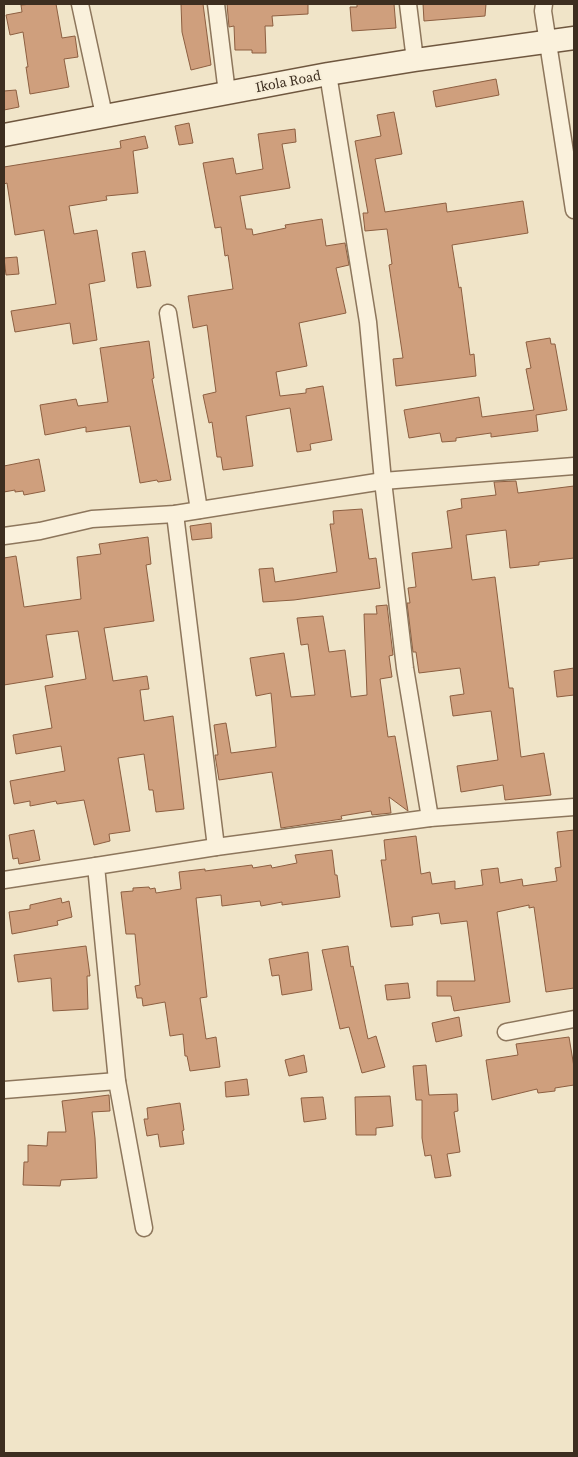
<svg xmlns="http://www.w3.org/2000/svg" width="578" height="1457" font-family="'Source Serif 4',serif">
<rect width="100%" height="100%" fill="#f0e4c8"/>
<!-- building -->
<g fill="#cf9f7d" stroke="#8d5f41">
<polygon points="32,4 56,4 62,38 75,36 78,57 64,59 69,87 30,94 26,67 28,67 23,32 10,35 6,15 22,12 21,5"/>
<polygon points="181,4 203,4 211,65 191,70 182,32"/>
<polygon points="227,4 308,4 308,14 272,16 273,26 265,26 266,53 252,53 252,50 235,50 234,26 229,27"/>
<polygon points="357,4 394,4 396,28 352,31 350,7 357,7"/>
<polygon points="423,4 486,4 485,16 424,21"/>
<polygon points="496,79 499,95 436,107 433,91"/>
<polygon points="16,90 19,107 4,110 4,91"/>
<polygon points="394,112 402,154 375,159 385,212 446,203 447,212 523,201 528,233 452,245 459,288 461,287 470,355 474,354 476,376 396,386 393,359 403,358 389,265 392,264 387,229 365,231 363,213 368,213 355,141 381,136 377,115"/>
<polygon points="189,123 193,143 179,145 175,126"/>
<polygon points="295,129 296,142 282,144 290,188 240,196 246,229 252,229 253,235 286,228 285,225 322,219 326,246 345,243 349,265 336,268 346,313 299,323 307,366 276,372 280,396 306,393 306,389 323,386 332,440 310,444 311,450 297,452 290,408 246,416 253,466 223,470 221,457 217,457 212,422 209,423 203,395 216,392 207,325 193,328 188,296 233,289 228,255 225,256 221,227 215,228 203,163 233,158 236,174 263,169 258,134"/>
<polygon points="145,136 148,148 133,151 138,193 106,196 107,200 69,206 74,234 97,230 105,281 89,284 97,340 73,344 70,323 15,332 11,311 56,304 44,230 15,235 7,183 4,184 4,167 121,148 120,141"/>
<polygon points="145,251 151,286 137,288 132,253"/>
<polygon points="17,257 19,274 6,275 4,258"/>
<polygon points="550,338 551,344 555,344 567,410 536,415 538,431 491,437 491,433 456,438 456,441 442,442 440,433 409,438 404,410 479,397 482,417 534,410 526,369 531,368 526,342"/>
<polygon points="149,341 154,378 152,379 171,480 158,482 157,480 140,483 130,426 86,432 86,427 45,435 40,405 76,399 78,406 108,402 100,348"/>
<polygon points="39,459 45,491 24,495 23,491 15,492 15,490 4,492 4,466"/>
<polygon points="516,481 518,493 574,486 574,558 539,562 539,565 510,568 506,530 466,535 472,580 495,577 509,688 513,688 521,757 544,753 551,795 505,800 503,785 461,792 457,766 498,760 491,711 453,716 450,696 464,694 460,668 419,673 416,652 413,652 407,603 410,603 408,588 416,587 412,553 452,548 447,511 462,508 461,499 496,495 494,482"/>
<polygon points="362,509 369,559 376,558 380,588 294,600 263,602 259,569 273,568 275,582 337,572 330,524 334,524 333,511"/>
<polygon points="211,523 212,538 192,540 190,526"/>
<polygon points="148,537 151,564 146,565 154,621 104,628 113,681 147,676 149,689 140,690 144,721 173,716 184,809 156,812 153,790 149,790 144,754 118,758 130,831 109,834 110,841 94,845 84,800 57,804 56,801 30,806 30,801 14,804 10,781 65,771 61,746 16,754 13,735 52,728 45,686 86,679 78,631 46,635 53,677 4,685 4,558 16,556 24,607 81,599 77,557 101,554 99,544"/>
<polygon points="387,605 393,655 389,656 392,677 380,679 388,737 395,736 408,811 389,797 391,813 372,815 371,811 341,816 342,819 281,828 272,772 219,780 215,755 218,755 214,725 226,723 231,753 276,747 271,693 256,696 250,658 284,653 291,697 315,695 308,644 301,645 297,618 323,616 329,652 345,650 351,697 367,695 364,614 377,614 376,606"/>
<polygon points="574,668 574,695 557,697 554,671"/>
<polygon points="34,830 40,860 19,864 18,858 13,859 9,835"/>
<polygon points="574,830 574,988 546,992 534,907 529,908 529,905 497,912 510,1002 454,1011 451,996 437,996 437,981 475,981 467,921 441,924 439,913 412,917 413,925 391,927 381,860 386,860 384,840 416,836 421,874 430,872 432,884 455,881 455,889 483,885 481,870 498,868 500,883 522,879 523,886 557,881 555,868 561,867 557,832"/>
<polygon points="332,850 335,875 337,875 340,897 282,905 282,902 261,906 260,901 222,906 221,895 196,898 207,997 200,998 206,1039 216,1037 220,1067 190,1071 187,1056 185,1056 183,1034 170,1036 165,1002 143,1006 142,998 137,998 135,986 140,985 135,934 126,934 121,892 133,891 133,888 149,887 150,889 155,888 156,893 181,889 179,872 205,869 205,871 252,865 253,868 271,865 272,868 297,863 295,855"/>
<polygon points="61,898 62,903 69,901 72,917 57,921 58,925 12,934 9,912 30,909 30,905"/>
<polygon points="86,946 90,976 87,976 88,1009 53,1011 51,978 18,982 14,955"/>
<polygon points="348,946 351,967 353,966 368,1039 376,1036 385,1067 362,1073 349,1027 340,1029 322,950"/>
<polygon points="308,952 312,990 282,995 279,975 272,976 269,959"/>
<polygon points="408,983 410,998 387,1000 385,985"/>
<polygon points="459,1017 462,1036 436,1042 432,1023"/>
<polygon points="569,1037 574,1067 574,1085 555,1088 555,1091 538,1093 537,1089 492,1100 486,1060 518,1055 516,1044"/>
<polygon points="304,1055 307,1072 289,1076 285,1060"/>
<polygon points="426,1065 429,1095 457,1094 458,1111 454,1112 460,1152 447,1154 451,1176 435,1178 431,1155 425,1156 422,1138 422,1100 416,1100 413,1066"/>
<polygon points="247,1079 249,1095 226,1097 225,1082"/>
<polygon points="109,1095 110,1111 92,1112 95,1138 97,1178 61,1180 60,1186 23,1185 24,1162 28,1162 28,1145 47,1146 48,1132 66,1132 62,1101"/>
<polygon points="390,1096 393,1126 376,1128 376,1135 356,1135 355,1097"/>
<polygon points="323,1097 326,1119 304,1122 301,1098"/>
<polygon points="180,1103 184,1130 182,1131 184,1144 160,1147 158,1134 147,1136 144,1119 148,1119 147,1108"/>
</g>
<g fill="none" stroke-linecap="round" stroke-linejoin="round">
<defs>
<g id="street">
<polyline points="80,4 104,115"/>
<polyline points="216,4 227,93"/>
<polyline points="408,4 415,60"/>
<polyline points="544,4 543,11 574,210"/>
<polyline points="328,74 368,322 383,481 405,668 430,818"/>
<polyline points="168,313 199,510"/>
<polyline points="175,514 216,847"/>
<polyline points="4,536 40,531 92,519 175,514 383,481 574,466"/>
<polyline points="4,880 96,866"/>
<polyline points="506,1032 574,1019"/>
<polyline points="4,1090 117,1081"/>
<polyline points="144,1228 117,1081 96,866 216,847 430,818 574,807"/>
</g>
<polyline id="secondary" points="4,135 328,74 415,60 574,38"/>
</defs>
<!-- street casing -->
<use href="#street" stroke="#8d765c" stroke-width="19"/>
<!-- secondary casing -->
<use href="#secondary" stroke="#6f573f" stroke-width="25"/>
<!-- street -->
<use href="#street" stroke="#faf1dc" stroke-width="16"/>
<!-- secondary -->
<use href="#secondary" stroke="#faf1dc" stroke-width="22"/>
</g>
<g text-anchor="middle" stroke-width="4" stroke-linejoin="round" paint-order="stroke">
<!-- street labels -->
<g font-size="14" fill="#3d2e20" stroke="#f7eed8">
<text transform="translate(288 81) rotate(-11)" y="5">Ikola Road</text>
</g>
</g>
<!-- border -->
<rect width="578" height="1457" fill="none" stroke="#3d2e20" stroke-width="10"/>
</svg>
